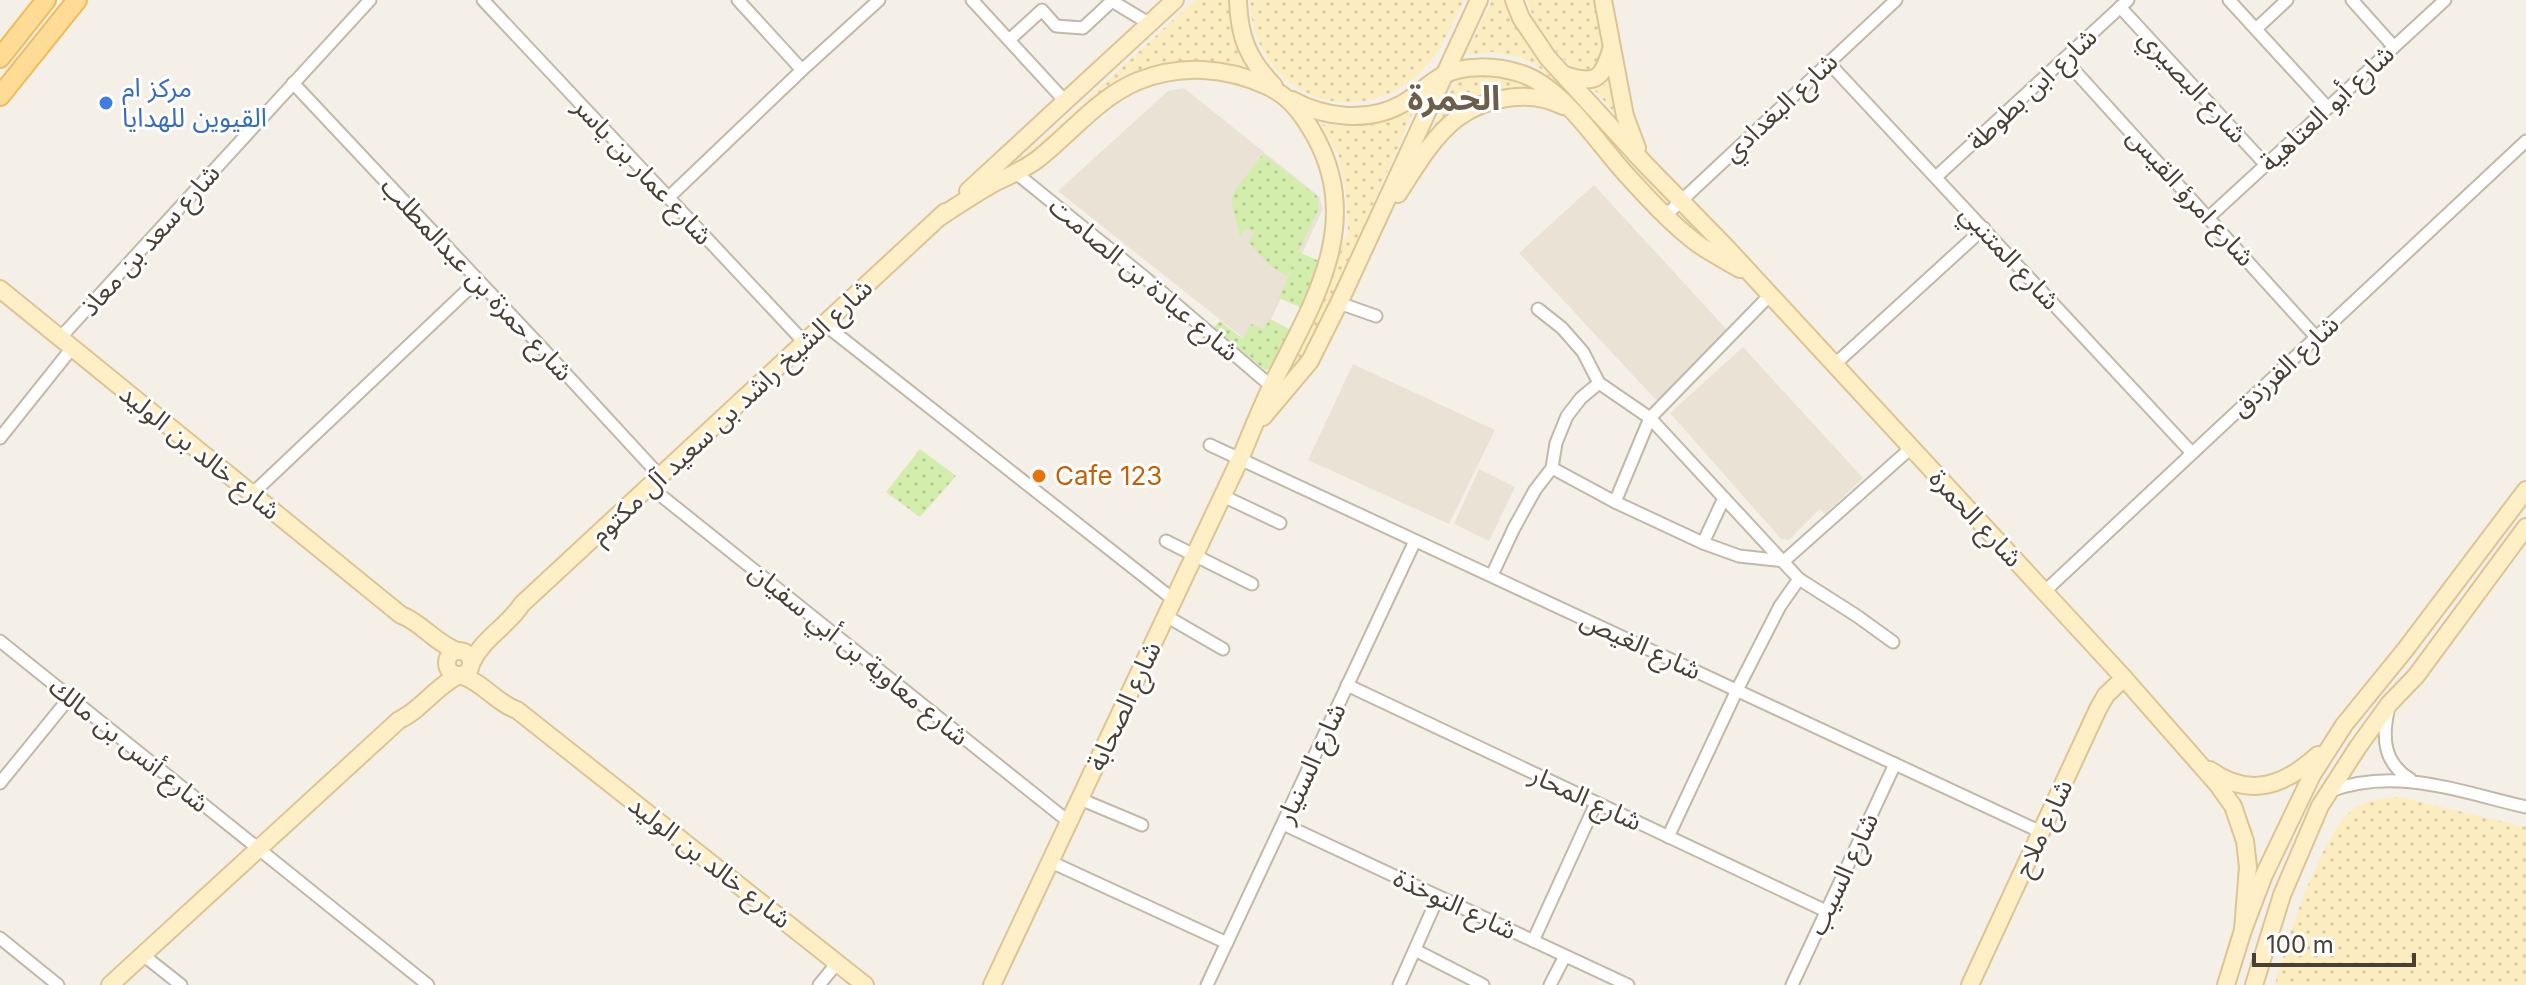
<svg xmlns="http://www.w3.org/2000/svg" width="2526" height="985" font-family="Inter,'Noto Sans Arabic',sans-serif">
<defs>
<pattern id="sand-dots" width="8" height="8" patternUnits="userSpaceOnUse" patternTransform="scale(2)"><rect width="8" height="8" fill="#fcedc0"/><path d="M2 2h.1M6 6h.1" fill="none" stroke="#dacca6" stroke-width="1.8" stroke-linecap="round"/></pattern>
<pattern id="park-dots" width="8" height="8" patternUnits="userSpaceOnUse" patternTransform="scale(2)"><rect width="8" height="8" fill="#d3edac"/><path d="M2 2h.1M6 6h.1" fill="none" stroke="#b7cc95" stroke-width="1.8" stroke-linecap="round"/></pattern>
</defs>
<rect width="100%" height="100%" fill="#f5f0e7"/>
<!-- residential -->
<g fill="#eae2d5">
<polygon points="1184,88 1319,196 1323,209 1257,349 1058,191 1168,91"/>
<polygon points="1594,185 1730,333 1657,401 1519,253"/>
<polygon points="1743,347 1863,478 1825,514 1820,509 1789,540 1781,539 1670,413"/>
<polygon points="1353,364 1495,430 1449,524 1308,460"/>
<polygon points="1479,469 1515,487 1489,541 1454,524"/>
</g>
<!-- sand -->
<g fill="url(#sand-dots)">
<path d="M1195,0H1231C1231,32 1231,45 1250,71L1147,74L1017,171L1011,165L1048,135Z"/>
<path d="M1250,0H1464C1450,28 1439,58 1414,78C1346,134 1252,88 1250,0Z"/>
<polygon points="1492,0 1509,0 1673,199 1667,204 1559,85 1535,64 1519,57 1492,52 1466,55"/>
<path d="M1527,0H1596L1604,49L1599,71L1582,73C1557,57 1535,30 1527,0Z"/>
<path d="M1482,74C1510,76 1521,81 1544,97L1518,92L1430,135L1456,80Z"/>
<polygon points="1610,78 1618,117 1593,88 1605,85"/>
<path d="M1417,103L1306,359L1282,383L1348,231L1345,187L1338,154L1320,124C1357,130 1386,124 1417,103Z"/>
<path d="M2400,797L2526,827V985H2275C2285,944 2321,835 2352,810C2366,799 2383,799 2400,797Z"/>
</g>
<!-- park -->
<g fill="url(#park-dots)">
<polygon points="1263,154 1317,196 1319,208 1298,252 1322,262 1302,308 1279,298 1296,258 1287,276 1270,265 1248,242 1254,233 1246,228 1240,237 1231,200 1235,190"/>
<polygon points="1270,319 1291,330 1273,367 1265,370 1213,328 1220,321 1243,339 1251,324 1263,329"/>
<polygon points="920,449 956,476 920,517 886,492"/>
</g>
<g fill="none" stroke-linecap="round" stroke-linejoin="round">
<defs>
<g id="street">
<polyline points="483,0 804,342"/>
<polyline points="738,0 802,70"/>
<polyline points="972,0 1064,100"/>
<polyline points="2229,0 2328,108"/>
<polyline points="2352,0 2394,47"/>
<polyline points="2120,7 2266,165"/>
<polyline points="2256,29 2287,0"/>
<polyline points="1009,40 1042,10 1056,26 1083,28 1112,1 1150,24"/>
<polyline points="2064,59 2316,337"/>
<polyline points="1828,62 2192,453"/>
<polyline points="293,83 542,348 660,476"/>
<polyline points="1016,173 1143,276 1271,386"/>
<polyline points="1936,177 2128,0"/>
<polyline points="668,198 802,70 879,0"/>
<polyline points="1666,215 1896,0"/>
<polyline points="2209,217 2445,0"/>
<polyline points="1339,303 1376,316"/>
<polyline points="1538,309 1562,328 1583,352 1599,383 1650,418 1799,579 1857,616 1893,642"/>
<polyline points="824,324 1174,600"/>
<polyline points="60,338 370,0"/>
<polyline points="1834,365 1984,228"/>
<polyline points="0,438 72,348"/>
<polyline points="1210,445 2041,832"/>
<polyline points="1552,468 1615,502 1703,543 1739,556 1784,561 1911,448"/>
<polyline points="649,486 1069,822"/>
<polyline points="252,494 478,280"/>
<polyline points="1223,496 1280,523"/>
<polyline points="1615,502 1650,418 1769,296"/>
<polyline points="1166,541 1252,584"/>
<polyline points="1703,543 1724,498"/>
<polyline points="1492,575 1514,528 1535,490 1552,468 1556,443 1567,416 1581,398 1599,383"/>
<polyline points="2044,592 2526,141"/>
<polyline points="1166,616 1223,649"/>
<polyline points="0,641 428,985"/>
<polyline points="1347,685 1826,911"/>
<path d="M2388,711C2382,739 2384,763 2410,779"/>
<polyline points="0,783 70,697"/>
<path d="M2330,791C2396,766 2460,792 2526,807"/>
<polyline points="1080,799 1142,825"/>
<polyline points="1283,824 1628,985"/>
<polyline points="1668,837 1737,690 1780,606 1799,579"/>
<polyline points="1051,862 1227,943"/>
<polyline points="0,938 58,985"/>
<polyline points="1533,941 1596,803"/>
<polyline points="1415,950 1483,985"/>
<polyline points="143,955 181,985"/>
<polyline points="819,985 837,963"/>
<polyline points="1207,985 1415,541"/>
<polyline points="1399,985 1438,897"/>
<polyline points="1550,985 1565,956"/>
<polyline points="1792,985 1895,764"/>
</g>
<g id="secondary">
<path d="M1238,0C1239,37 1248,59 1274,86"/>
<polyline points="1514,0 1521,18 1548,58 1645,164 1726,247 2124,678 2218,785 2233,806 2245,841 2248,867 2243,930"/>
<polyline points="1603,0 1625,116 1637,148"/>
<path d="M1565,75C1596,85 1602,79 1611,50"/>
<path d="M1292,100C1325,118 1368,123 1402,104C1416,96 1428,84 1442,76C1463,64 1497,66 1519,73C1561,85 1596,141 1624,172C1647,197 1671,224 1698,244C1711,253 1726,261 1740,269"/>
<polyline points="968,191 1175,0"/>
<path d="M1398,194C1415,168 1431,139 1456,119C1485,97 1530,89 1563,106"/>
<path d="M940,217C958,205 976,193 996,182C1011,175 1025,169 1038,159C1071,133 1099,97 1138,81C1181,64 1226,67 1267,86C1291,97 1304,116 1316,138C1363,225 1313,303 1274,381C1261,407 1251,433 1240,459L992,985"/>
<path d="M0,289L401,615C421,622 435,643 457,651"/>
<polyline points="1263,417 1310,361 1339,303 1479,0"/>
<circle cx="459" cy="663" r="12"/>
<path d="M472,662C483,638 508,626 522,604L945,212"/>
<path d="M460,675C483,682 496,703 517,710L865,985"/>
<path d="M2210,770C2250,799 2285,785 2318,755"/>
<path d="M110,985L399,720C420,711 436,686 459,675"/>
<polyline points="1970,985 2098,709 2106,695 2124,678"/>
<polyline points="2226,985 2243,930 2264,875 2312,775 2344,725 2405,650 2526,490"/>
<polyline points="2254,985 2282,895 2320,806 2358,747 2389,704 2416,676 2526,527"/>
</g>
<g id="primary">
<polyline points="0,58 46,0"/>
<polyline points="0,96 77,0"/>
</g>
</defs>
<!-- street casing -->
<use href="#street" stroke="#c2b8a9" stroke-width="15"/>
<!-- secondary casing -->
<use href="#secondary" stroke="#dcc595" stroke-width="20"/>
<!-- primary casing -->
<use href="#primary" stroke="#efbb5c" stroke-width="22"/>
<!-- street -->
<use href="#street" stroke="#fff" stroke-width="11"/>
<!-- secondary -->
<use href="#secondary" stroke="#ffefc7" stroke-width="16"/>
<!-- primary -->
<use href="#primary" stroke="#ffdc96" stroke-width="18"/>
</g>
<!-- markers -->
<circle fill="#3f7fe0" stroke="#fff" stroke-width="3" cx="106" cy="103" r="8"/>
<circle fill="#e8710a" stroke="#fff" stroke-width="3" cx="1039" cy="476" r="8"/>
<g text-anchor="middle" stroke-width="6" stroke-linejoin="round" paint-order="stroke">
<!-- street labels -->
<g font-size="26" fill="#494035" stroke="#fff">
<text transform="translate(2193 86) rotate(47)" y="9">شارع البصيري</text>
<text transform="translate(2032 89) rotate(-43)" y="9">شارع ابن بطوطة</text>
<text transform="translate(1780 107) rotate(-43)" y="9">شارع البغدادي</text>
<text transform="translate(2327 108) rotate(-43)" y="9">شارع أبو العتاهية</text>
<text transform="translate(643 171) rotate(47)" y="9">شارع عمار بن ياسر</text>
<text transform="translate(2191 197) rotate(48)" y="9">شارع امرؤ القيس</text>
<text transform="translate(150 240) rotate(-48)" y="9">شارع سعد بن معاذ</text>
<text transform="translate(2010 257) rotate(47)" y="9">شارع المتنبي</text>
<text transform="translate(477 279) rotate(47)" y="9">شارع حمزة بن عبدالمطلب</text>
<text transform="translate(1144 279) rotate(40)" y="9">شارع عبادة بن الصامت</text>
<text transform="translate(2285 366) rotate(-43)" y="9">شارع الفرزدق</text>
<text transform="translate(731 411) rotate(-43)" y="9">شارع الشيخ راشد بن سعيد آل مكتوم</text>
<text transform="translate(200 452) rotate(39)" y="9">شارع خالد بن الوليد</text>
<text transform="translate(1976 518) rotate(47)" y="9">شارع الحمرة</text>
<text transform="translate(1641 645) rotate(25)" y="9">شارع الغيص</text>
<text transform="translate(859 654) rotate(39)" y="9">شارع معاوية بن أبي سفيان</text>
<text transform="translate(1124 706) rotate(-65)" y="9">شارع الصحابة</text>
<text transform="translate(129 745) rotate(39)" y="9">شارع أنس بن مالك</text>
<text transform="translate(1311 763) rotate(-65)" y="9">شارع السنيار</text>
<text transform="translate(1586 798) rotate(25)" y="9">شارع المحار</text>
<text transform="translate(2043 828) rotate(-65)" y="9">شارع ملاح</text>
<text transform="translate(710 862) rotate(38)" y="9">شارع خالد بن الوليد</text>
<text transform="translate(1843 874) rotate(-65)" y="9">شارع السيب</text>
<text transform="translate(1455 904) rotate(25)" y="9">شارع النوخذة</text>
</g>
<!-- shop labels -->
<g font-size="26" fill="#366cbe" stroke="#fff" text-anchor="start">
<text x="122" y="97">مركز ام<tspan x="122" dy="30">القيوين للهدايا</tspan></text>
</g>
<!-- food labels -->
<g font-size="26" fill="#c56008" stroke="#fff" text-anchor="start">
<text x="1055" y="485">Cafe 123</text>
</g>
<!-- district labels -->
<g font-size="34" font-weight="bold" fill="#6d5e4b" stroke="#fff">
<text x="1454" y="110">الحمرة</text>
</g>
</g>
<!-- scale -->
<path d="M2254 953v12h160v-12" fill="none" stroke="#494035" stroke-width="4"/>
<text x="2266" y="953" font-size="24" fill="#494035" stroke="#ffffff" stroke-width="6" paint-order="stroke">100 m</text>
</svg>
